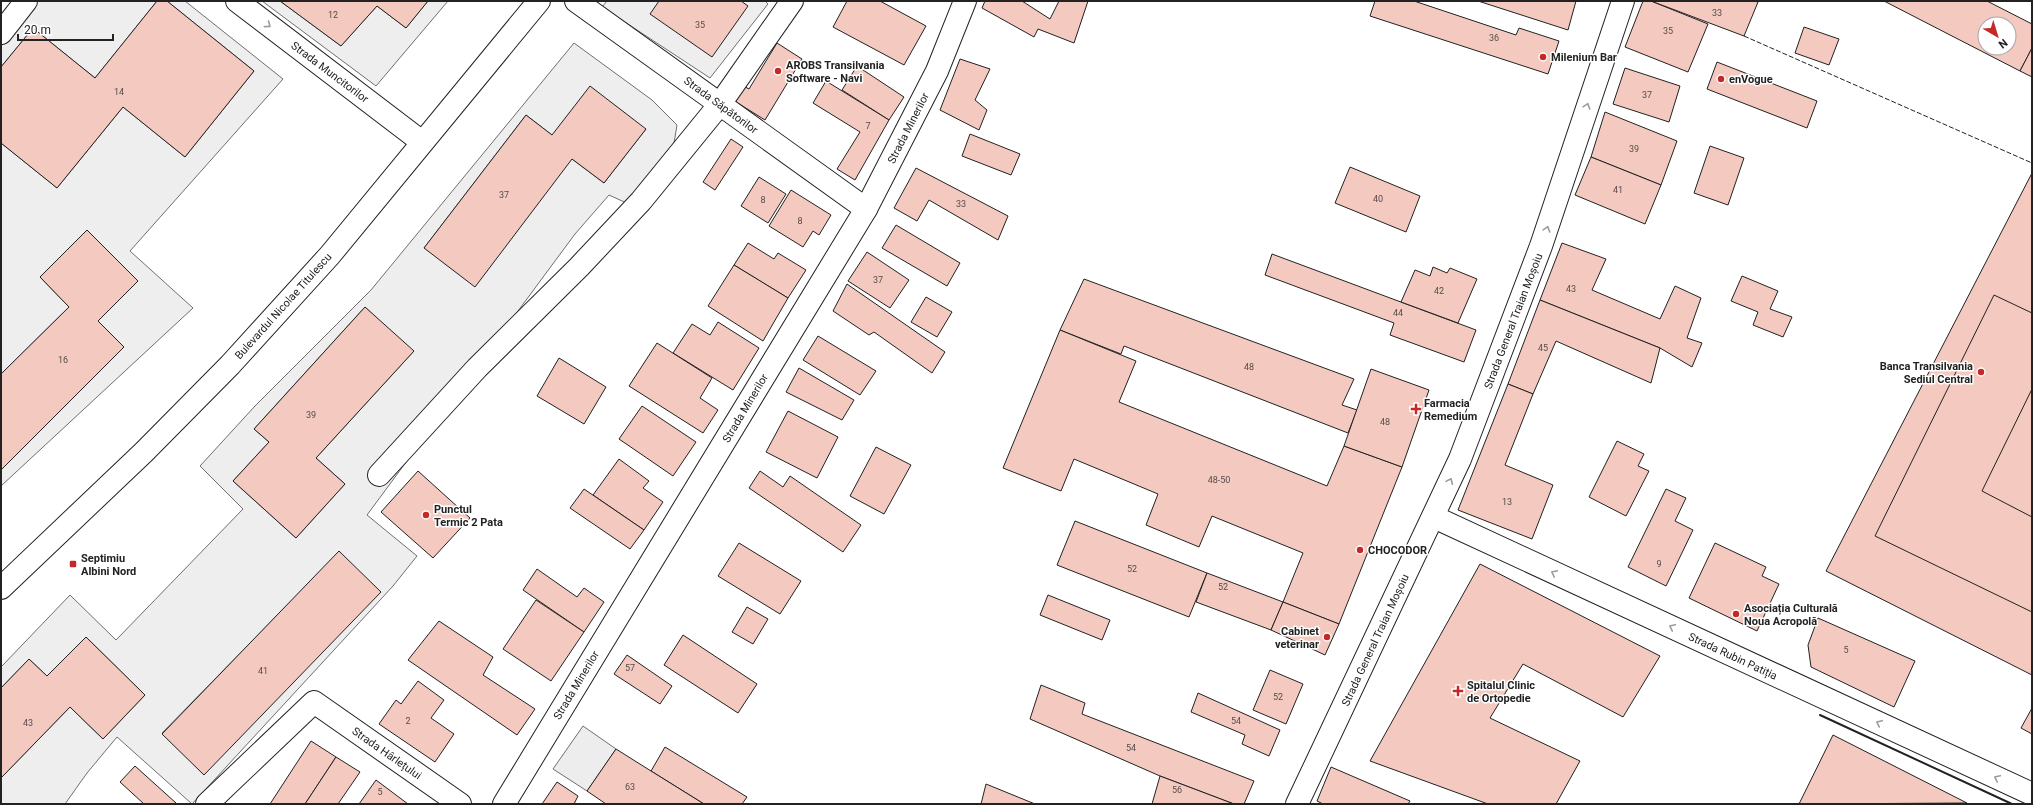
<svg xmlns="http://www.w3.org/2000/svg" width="2033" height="805" font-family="Roboto,sans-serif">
<rect width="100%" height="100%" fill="#fff"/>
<!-- green -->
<g fill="#eee" stroke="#6f6f6f" fill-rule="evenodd">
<polygon points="35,1 157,1 95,78 33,28 1,67 1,44"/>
<polygon points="167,1 185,1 283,79 130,251 193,308 1,486 1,470 124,347 98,321 87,230 40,277 69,307 1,374 1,143 57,188 123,107 185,157 254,71"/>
<polygon points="262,1 280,1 341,46 377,6 406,28 428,1 448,1 376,86"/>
<polygon points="607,1 765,1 768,4 710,78 602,7"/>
<path d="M574,43L652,100L677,125L673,149L633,206L609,195L575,234L367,515L417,556L393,586L192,804L117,737L87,773L65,804H1V778L70,707L103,739L145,695L86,637L47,676L29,659L1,688V667L70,595L116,640L243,509L200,466L255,406L371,290ZM526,115L552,135L646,129L604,183L572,159L424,248ZM365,307L413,352L316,458L345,484L296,538L233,481L269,442L254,429ZM308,584L204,774L162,733Z"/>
</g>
<!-- parking -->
<polygon fill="#ededed" stroke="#6f6f6f" points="583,726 616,749 587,791 553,769"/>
<!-- building -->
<g fill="#f3c9c0" stroke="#222" fill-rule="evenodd">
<polygon points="157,1 167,1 254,71 185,157 123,107 57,188 1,143 1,67 33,28 95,78"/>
<polygon points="280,1 428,1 406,28 377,6 341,46"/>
<polygon points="659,1 741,1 748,6 712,57 650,14"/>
<polygon points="847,1 880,1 926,26 904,65 833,27"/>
<polygon points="985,1 1022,1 1050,19 1059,1 1088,1 1074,43 1038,29 1034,37 982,8"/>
<polygon points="1375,1 1414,1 1516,35 1519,28 1559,41 1548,74 1370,16"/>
<polygon points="1478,1 1576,1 1568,30"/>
<polygon points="1643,1 1651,1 1708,24 1688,72 1625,47"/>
<polygon points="1651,1 1754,1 1758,2 1744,36"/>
<path d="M1884,1H1987L2032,24V48L2020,71ZM1985,24H2009V48H1985Z"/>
<polygon points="1804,27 1839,39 1829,65 1795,53"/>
<polygon points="777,43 802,59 765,120 728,97 738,83 749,89"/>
<polygon points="2032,48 2032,77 2020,71"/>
<polygon points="960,59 990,69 975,100 987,110 979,130 940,110"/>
<polygon points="1717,62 1817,101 1807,128 1707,89"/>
<polygon points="857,66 904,97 889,120 842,90"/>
<polygon points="1625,68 1680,86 1669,122 1613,104"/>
<polygon points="826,81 889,120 855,180 837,169 860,132 813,103"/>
<polygon points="590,86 646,129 604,183 572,159 475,287 424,248 526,115 552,135"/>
<polygon points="1605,112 1677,141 1661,185 1591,157"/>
<polygon points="970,134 1020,154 1011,175 962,156"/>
<polygon points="731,139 743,147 715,190 703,182"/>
<polygon points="1710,146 1744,158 1728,205 1694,193"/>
<polygon points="1591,157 1661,185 1645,224 1575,195"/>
<polygon points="1350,167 1420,196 1406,232 1335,203"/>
<polygon points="916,168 1008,216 998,240 929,200 917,221 894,208"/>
<polygon points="2032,173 2032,675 1826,571"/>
<polygon points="759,177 786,194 768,223 741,206"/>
<polygon points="791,190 831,215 819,235 813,231 803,247 769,226"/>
<polygon points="896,225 960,263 947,286 882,248"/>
<polygon points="87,230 138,281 98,321 124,347 1,470 1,374 69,307 40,277"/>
<polygon points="748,243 774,259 778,253 806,270 788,298 734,265"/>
<polygon points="1562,243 1606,259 1592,290 1660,319 1675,286 1701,298 1687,338 1702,343 1692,367 1660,348 1540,300"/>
<polygon points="867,252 909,280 890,308 848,281"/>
<polygon points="1272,254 1476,330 1464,362 1390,335 1394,323 1265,275"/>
<polygon points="734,265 788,298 763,341 708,306"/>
<polygon points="1433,267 1447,273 1450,268 1477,279 1458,323 1401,302 1415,270 1430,276"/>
<polygon points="1742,276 1778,291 1770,309 1792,317 1783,337 1753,325 1758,312 1731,301"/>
<polygon points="1084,279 1354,379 1342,405 1357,410 1348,433 1124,346 1121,354 1060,330"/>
<polygon points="847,284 945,352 932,373 874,332 869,335 833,311"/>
<polygon points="1994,295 2032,313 2032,389 1982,491 2032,517 2032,612 1875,536"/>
<polygon points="926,297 952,312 937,337 911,322"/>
<polygon points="1540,300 1660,348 1651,383 1556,341 1533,394 1508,384"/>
<polygon points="365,307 414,351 316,458 345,484 296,538 233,481 269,442 254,429"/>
<polygon points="718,322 759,348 733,390 673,353 692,324 710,335"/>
<polygon points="1060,330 1136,361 1119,402 1327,486 1344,446 1402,467 1339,624 1283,602 1303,553 1212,516 1199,547 1146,525 1158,494 1074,459 1061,491 1003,468"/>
<polygon points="818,336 876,371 860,395 803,360"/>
<polygon points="657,343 712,378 700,398 718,410 703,433 629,386"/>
<polygon points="559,358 606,387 584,424 537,396"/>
<polygon points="799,368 854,400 842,420 786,392"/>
<polygon points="1371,369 1429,390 1402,467 1344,446"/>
<polygon points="1508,384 1533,394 1505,465 1553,485 1532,539 1458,510"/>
<polygon points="642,406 696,442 673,476 619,439"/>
<polygon points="788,411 838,437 817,478 766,452"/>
<polygon points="1617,441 1644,454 1638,466 1649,471 1626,516 1589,497"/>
<polygon points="876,447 911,465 884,514 850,496"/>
<polygon points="619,459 649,481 643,488 663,502 644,530 593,495"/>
<polygon points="418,471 470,518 433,558 381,512"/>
<polygon points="760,471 783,487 790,476 861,525 843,552 749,488"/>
<polygon points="584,489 644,530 630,549 570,508"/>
<polygon points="1666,489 1686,498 1675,521 1693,530 1666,586 1628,567"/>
<polygon points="1075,521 1207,573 1189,617 1057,565"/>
<polygon points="739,543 801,581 780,614 718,576"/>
<polygon points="1715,543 1766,567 1762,576 1779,584 1757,631 1689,598"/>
<polygon points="339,551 381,592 204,775 162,734"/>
<polygon points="1480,564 1660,656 1623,717 1523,664 1490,718 1580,761 1556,804 1488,804 1370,761"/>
<polygon points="537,569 577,597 584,588 604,602 584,632 523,590"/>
<polygon points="1207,573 1283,602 1271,630 1196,602"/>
<polygon points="1048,595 1110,620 1102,640 1040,615"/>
<polygon points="536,600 584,632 551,681 503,649"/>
<polygon points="1283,602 1339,624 1325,655 1271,630"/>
<polygon points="747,607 768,619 753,644 732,632"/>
<polygon points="1818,618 1915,661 1894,707 1811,667 1808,645"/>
<polygon points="439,621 493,657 483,675 535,709 517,735 408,660"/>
<polygon points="683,635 757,684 738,713 664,665"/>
<polygon points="86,637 145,695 103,739 70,707 1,778 1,688 29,659 47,676"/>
<polygon points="627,655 672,686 660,704 614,674"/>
<polygon points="1270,670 1303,684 1286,724 1253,710"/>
<polygon points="418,681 444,700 431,718 454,734 435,762 379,724 396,700 401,704"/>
<polygon points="1041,685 1085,703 1082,714 1254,781 1244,804 1234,804 1160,776 1030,719"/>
<polygon points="1198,693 1280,730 1269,756 1242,744 1245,735 1191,712"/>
<polygon points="2032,708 2032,734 2021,728"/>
<polygon points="1833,735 1967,803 1799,804"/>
<polygon points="311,741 336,757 305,804 270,804"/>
<polygon points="665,747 747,797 742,804 704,804 651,771"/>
<polygon points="616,749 651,771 704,804 606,804 587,791"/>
<polygon points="336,757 360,772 338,804 305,804"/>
<polygon points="135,766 176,803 175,804 144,804 120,782"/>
<polygon points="1331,767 1410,801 1408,804 1323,804 1317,801"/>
<polygon points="1160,776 1234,804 1152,804"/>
<polygon points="376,780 408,804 359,804"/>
<polygon points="557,782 578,796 574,804 542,804"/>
<polygon points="986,784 1035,804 981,804"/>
</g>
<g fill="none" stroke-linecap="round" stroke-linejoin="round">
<defs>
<g id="minor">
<polyline points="237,1 422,142"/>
<polyline points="576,1 866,209"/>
<polyline points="1,33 26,1"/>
<polyline points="379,475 477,368 579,267 641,201 720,104 792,1"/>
<polyline points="1434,517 2032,794"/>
<polyline points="207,804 314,702 460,804"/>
<polyline points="504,804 866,209 937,71 965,1"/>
<polyline points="1297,804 1460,459 1541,246 1623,1"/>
</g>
<polyline id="major" points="1,588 144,452 230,365 330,255 539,1"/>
</defs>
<!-- minor casing -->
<use href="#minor" stroke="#222" stroke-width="24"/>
<!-- major casing -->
<use href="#major" stroke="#222" stroke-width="24"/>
<!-- minor -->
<use href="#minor" stroke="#fff" stroke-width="22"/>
<!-- major -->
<use href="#major" stroke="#fff" stroke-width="22"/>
<!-- fence -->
<polyline stroke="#222" stroke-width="1" stroke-dasharray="5 2" stroke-linecap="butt" points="1744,36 2032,163"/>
<!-- wall -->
<polyline stroke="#222" stroke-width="2" points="1820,715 2012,804"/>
</g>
<!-- one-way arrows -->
<defs><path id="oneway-chevron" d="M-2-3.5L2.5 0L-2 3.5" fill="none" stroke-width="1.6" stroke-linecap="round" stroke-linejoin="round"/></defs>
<g stroke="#9c9c9c">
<use href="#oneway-chevron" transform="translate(268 25) rotate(37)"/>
<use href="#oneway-chevron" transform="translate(1587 106) rotate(-72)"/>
<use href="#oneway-chevron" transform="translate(1547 229) rotate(-72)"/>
<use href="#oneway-chevron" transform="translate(1450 481) rotate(-66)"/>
<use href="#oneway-chevron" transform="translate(1554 573) rotate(-155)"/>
<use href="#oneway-chevron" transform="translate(1672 627) rotate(-155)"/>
<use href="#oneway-chevron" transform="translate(1879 723) rotate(-155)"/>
<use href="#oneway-chevron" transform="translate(1997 778) rotate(-155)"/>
</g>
<!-- markers -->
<g fill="#c62828" stroke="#fff" stroke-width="1.5">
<circle cx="1543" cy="57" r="4"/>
<circle cx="778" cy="71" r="4"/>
<circle cx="1721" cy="79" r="4"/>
<circle cx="1981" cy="372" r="4"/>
<path d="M1414 403h4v4h4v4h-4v4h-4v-4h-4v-4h4z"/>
<circle cx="426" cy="515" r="4"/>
<circle cx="1360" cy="550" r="4"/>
<rect x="69" y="560" width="8" height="8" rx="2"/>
<circle cx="1736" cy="614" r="4"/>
<circle cx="1327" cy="637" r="4"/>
<path d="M1456 685h4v4h4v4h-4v4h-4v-4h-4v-4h4z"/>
</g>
<g text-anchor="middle" stroke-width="3" stroke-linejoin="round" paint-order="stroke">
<!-- number labels -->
<g font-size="9" fill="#564c4a">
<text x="1717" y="16">33</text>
<text x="333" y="18">12</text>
<text x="700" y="28">35</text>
<text x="1668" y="34">35</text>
<text x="1494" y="41">36</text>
<text x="119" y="95">14</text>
<text x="1647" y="98">37</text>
<text x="868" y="129">7</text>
<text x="1634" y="152">39</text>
<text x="1618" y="193">41</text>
<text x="504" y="198">37</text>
<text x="1378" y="202">40</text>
<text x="763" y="203">8</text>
<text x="961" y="207">33</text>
<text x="800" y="224">8</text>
<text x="878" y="283">37</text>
<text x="1571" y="292">43</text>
<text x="1439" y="294">42</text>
<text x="1398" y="316">44</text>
<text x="1543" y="351">45</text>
<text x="63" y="363">16</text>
<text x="1249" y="370">48</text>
<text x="311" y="418">39</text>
<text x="1385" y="425">48</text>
<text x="1219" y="483">48-50</text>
<text x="1507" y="505">13</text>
<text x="1659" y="567">9</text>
<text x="1132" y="572">52</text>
<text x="1223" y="590">52</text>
<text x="1846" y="653">5</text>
<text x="630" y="671">57</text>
<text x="263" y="674">41</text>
<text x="1278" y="700">52</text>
<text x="408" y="724">2</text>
<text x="1236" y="724">54</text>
<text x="28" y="726">43</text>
<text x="1131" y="751">54</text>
<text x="630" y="790">63</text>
<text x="1177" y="793">56</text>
<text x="380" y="795">5</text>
</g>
<!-- poi labels -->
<g font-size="11" font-weight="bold" fill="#222" stroke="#fff" text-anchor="start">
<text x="1551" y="61">Milenium Bar</text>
<text x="786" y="69">AROBS Transilvania<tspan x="786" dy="13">Software - Navi</tspan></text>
<text x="1729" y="83">enVogue</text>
<text x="1973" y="370" text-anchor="end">Banca Transilvania<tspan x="1973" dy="13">Sediul Central</tspan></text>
<text x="1424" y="407">Farmacia<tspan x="1424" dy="13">Remedium</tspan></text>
<text x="434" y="513">Punctul<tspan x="434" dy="13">Termic 2 Pata</tspan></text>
<text x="1368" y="554">CHOCODOR</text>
<text x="81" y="562">Septimiu<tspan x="81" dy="13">Albini Nord</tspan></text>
<text x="1744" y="612">Asociația Culturală<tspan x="1744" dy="13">Noua Acropolă</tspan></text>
<text x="1319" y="635" text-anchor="end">Cabinet<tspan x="1319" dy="13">veterinar</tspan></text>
<text x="1467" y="689">Spitalul Clinic<tspan x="1467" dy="13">de Ortopedie</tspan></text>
</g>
<!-- street labels -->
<g font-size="11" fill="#222" stroke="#fff">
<text transform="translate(330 72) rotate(37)" y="4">Strada Muncitorilor</text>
<text transform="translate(721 105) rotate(36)" y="4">Strada Săpătorilor</text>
<text transform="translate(908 128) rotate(-63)" y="4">Strada Minerilor</text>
<text transform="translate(283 306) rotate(-48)" y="4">Bulevardul Nicolae Titulescu</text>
<text transform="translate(1513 321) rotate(-69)" y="4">Strada General Traian Moșoiu</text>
<text transform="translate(745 408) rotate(-59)" y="4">Strada Minerilor</text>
<text transform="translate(1375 640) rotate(-65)" y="4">Strada General Traian Moșoiu</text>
<text transform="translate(1733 656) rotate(25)" y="4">Strada Rubin Patiția</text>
<text transform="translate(576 685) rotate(-59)" y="4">Strada Minerilor</text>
<text transform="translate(387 753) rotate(35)" y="4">Strada Hârlețului</text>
</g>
</g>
<!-- border -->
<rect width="2033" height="805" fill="none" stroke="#222222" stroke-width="4"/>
<!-- north arrow -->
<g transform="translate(1997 36) rotate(142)"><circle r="19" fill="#ffffff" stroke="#a7a7a7"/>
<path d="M0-3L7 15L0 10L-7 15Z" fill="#c62828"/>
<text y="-6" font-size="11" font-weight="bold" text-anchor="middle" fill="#222222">N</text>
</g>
<!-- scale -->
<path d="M18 34v6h95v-6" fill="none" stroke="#222222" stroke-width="2"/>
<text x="24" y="34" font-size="12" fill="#222222" stroke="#ffffff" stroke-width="3" paint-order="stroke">20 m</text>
</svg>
